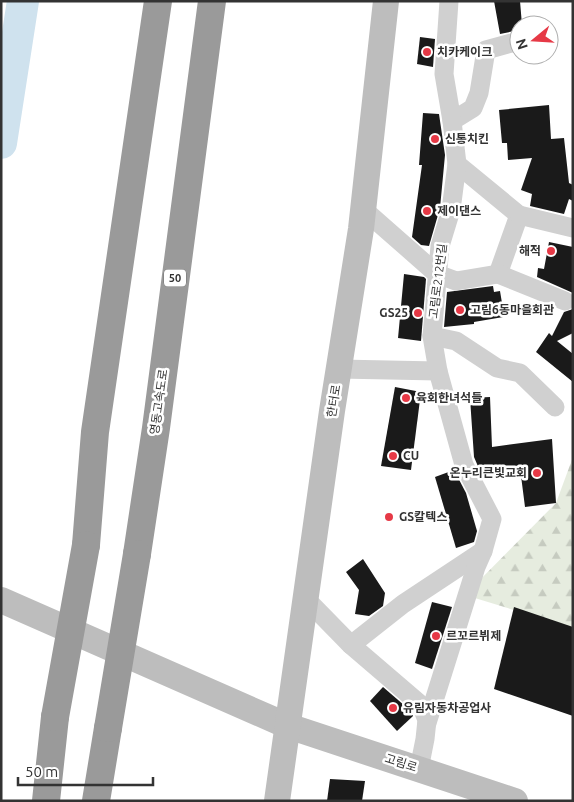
<svg xmlns="http://www.w3.org/2000/svg" width="574" height="802" font-family="Ubuntu,'Noto Sans KR',sans-serif">
<defs>
<pattern id="forest-firs" width="22" height="20" patternUnits="userSpaceOnUse" patternTransform="scale(1.25)"><rect width="22" height="20" fill="#e6ecdf"/><path d="M5 1l3.5 6h-7zM16 11l3.5 6h-7z" fill="#c6cbc0"/></pattern>
</defs>
<rect width="100%" height="100%" fill="#fff"/>
<!-- forest -->
<polygon fill="url(#forest-firs)" points="573,457 573,628 465,595 556,503"/>
<g fill="none" stroke-linecap="round" stroke-linejoin="round">
<!-- river -->
<polyline stroke="#cfe2ee" stroke-width="32" points="1,143 23,1"/>
</g>
<!-- building -->
<g fill="#1a1a1a">
<polygon points="494,1 520,1 522,25 519,25 519,30 500,34"/>
<polygon points="420,37 435,39 433,67 417,64"/>
<polygon points="549,105 551,139 564,138 569,183 573,185 573,201 569,199 564,214 530,206 532,194 521,190 532,158 508,160 507,143 502,143 499,110"/>
<polygon points="423,113 439,114 445,155 440,208 429,246 421,245 412,237 422,165 419,165"/>
<polygon points="549,242 573,247 573,293 537,277 538,268 544,269"/>
<polygon points="404,274 424,277 426,279 421,341 398,338"/>
<polygon points="493,286 494,292 500,291 502,303 506,303 509,316 474,322 474,324 444,327 447,292"/>
<polygon points="573,309 573,333 557,341 573,354 573,382 536,352 549,333 552,336 564,312"/>
<polygon points="395,387 421,392 411,470 381,466"/>
<polygon points="490,397 492,447 552,439 556,503 525,507 520,468 480,471 474,457 470,398"/>
<polygon points="454,470 466,493 477,531 474,542 456,548 435,477"/>
<polygon points="363,559 385,593 383,606 369,616 355,614 359,590 346,572"/>
<polygon points="432,602 452,607 432,669 415,663"/>
<polygon points="514,607 573,627 573,716 494,689"/>
<polygon points="383,687 412,712 413,716 397,731 370,701"/>
<polygon points="330,779 365,781 362,801 327,801"/>
</g>
<g fill="none" stroke-linecap="round" stroke-linejoin="round">
<!-- street -->
<g stroke="#d0d0d0" stroke-width="19">
<polyline points="452,121 473,108 479,93 486,50 519,41"/>
<polyline points="457,164 519,215 498,274"/>
<polyline points="363,209 437,274 456,281 498,274 565,301"/>
<polyline points="519,215 573,228"/>
<polyline points="432,336 456,341 497,368 520,373 555,407"/>
<polyline points="339,369 438,371"/>
<polyline points="306,599 351,645 421,705 427,720 425,739 419,769"/>
<polyline points="351,645 403,604 483,551"/>
<polyline points="427,723 476,567 483,551 492,519 464,465 438,371 432,336 440,246 451,210 457,164 452,121 444,74 449,1"/>
</g>
<!-- secondary -->
<g stroke="#bdbdbd" stroke-width="26">
<polyline points="1,600 288,726 515,801"/>
<polyline points="277,801 332,411 361,229 386,1"/>
</g>
<!-- highway -->
<g stroke="#9a9a9a" stroke-width="28">
<polyline points="86,545 95,432 158,1"/>
<polyline points="137,554 156,428 212,1"/>
<polyline points="46,801 55,717"/>
<polyline points="96,801 108,728"/>
</g>
<!-- highway-bridge -->
<g stroke="#9a9a9a" stroke-width="28">
<polyline points="55,717 86,545"/>
<polyline points="108,728 137,554"/>
</g>
</g>
<!-- markers -->
<g fill="#e63946" stroke="#fff" stroke-width="2">
<circle cx="427" cy="52" r="5"/>
<circle cx="435" cy="139" r="5"/>
<circle cx="427" cy="211" r="5"/>
<circle cx="551" cy="251" r="5"/>
<circle cx="460" cy="310" r="5"/>
<circle cx="418" cy="313" r="5"/>
<circle cx="406" cy="398" r="5"/>
<circle cx="393" cy="456" r="5"/>
<circle cx="537" cy="473" r="5"/>
<circle cx="389" cy="517" r="5"/>
<circle cx="436" cy="636" r="5"/>
<circle cx="393" cy="708" r="5"/>
</g>
<g text-anchor="middle" stroke-width="5" stroke-linejoin="round" paint-order="stroke">
<!-- shield labels -->
<rect fill="#fff" stroke="#707070" stroke-width="1" x="164" y="269.5" width="22" height="17" rx="4"/>
<g font-size="11" font-weight="bold" fill="#333">
<text x="175" y="282">50</text>
</g>
<!-- poi labels -->
<g font-size="12" font-weight="bold" fill="#333" stroke="#fff" text-anchor="start">
<text x="437" y="56">치카케이크</text>
<text x="445" y="143">신통치킨</text>
<text x="437" y="215">제이댄스</text>
<text x="541" y="255" text-anchor="end">해적</text>
<text x="470" y="314">고림6동마을회관</text>
<text x="408" y="317" text-anchor="end">GS25</text>
<text x="416" y="402">육회한녀석들</text>
<text x="403" y="460">CU</text>
<text x="527" y="477" text-anchor="end">온누리큰빛교회</text>
<text x="399" y="521">GS칼텍스</text>
<text x="446" y="640">르꼬르뷔제</text>
<text x="403" y="712">유림자동차공업사</text>
</g>
<!-- street labels -->
<g font-size="12" fill="#333" stroke="#fff">
<text transform="translate(438 281) rotate(-83)" y="4">고림로212번길</text>
<text transform="translate(334 401) rotate(-81)" y="4">한터로</text>
<text transform="translate(159 402) rotate(-82)" y="4">영동고속도로</text>
<text transform="translate(401 763) rotate(18)" y="4">고림로</text>
</g>
</g>
<!-- border -->
<rect width="574" height="802" fill="none" stroke="#333333" stroke-width="5"/>
<!-- north arrow -->
<g transform="translate(534 40) rotate(252)"><circle r="24" fill="#ffffff" stroke="#adadad"/>
<path d="M0-4L9 19L0 12L-9 19Z" fill="#e63946"/>
<text y="-8" font-size="14" font-weight="bold" text-anchor="middle" fill="#333333">N</text>
</g>
<!-- scale -->
<path d="M18 777v8h135v-8" fill="none" stroke="#333333" stroke-width="2.5"/>
<text x="25" y="777" font-size="15" fill="#333333" stroke="#ffffff" stroke-width="4" paint-order="stroke">50 m</text>
</svg>
